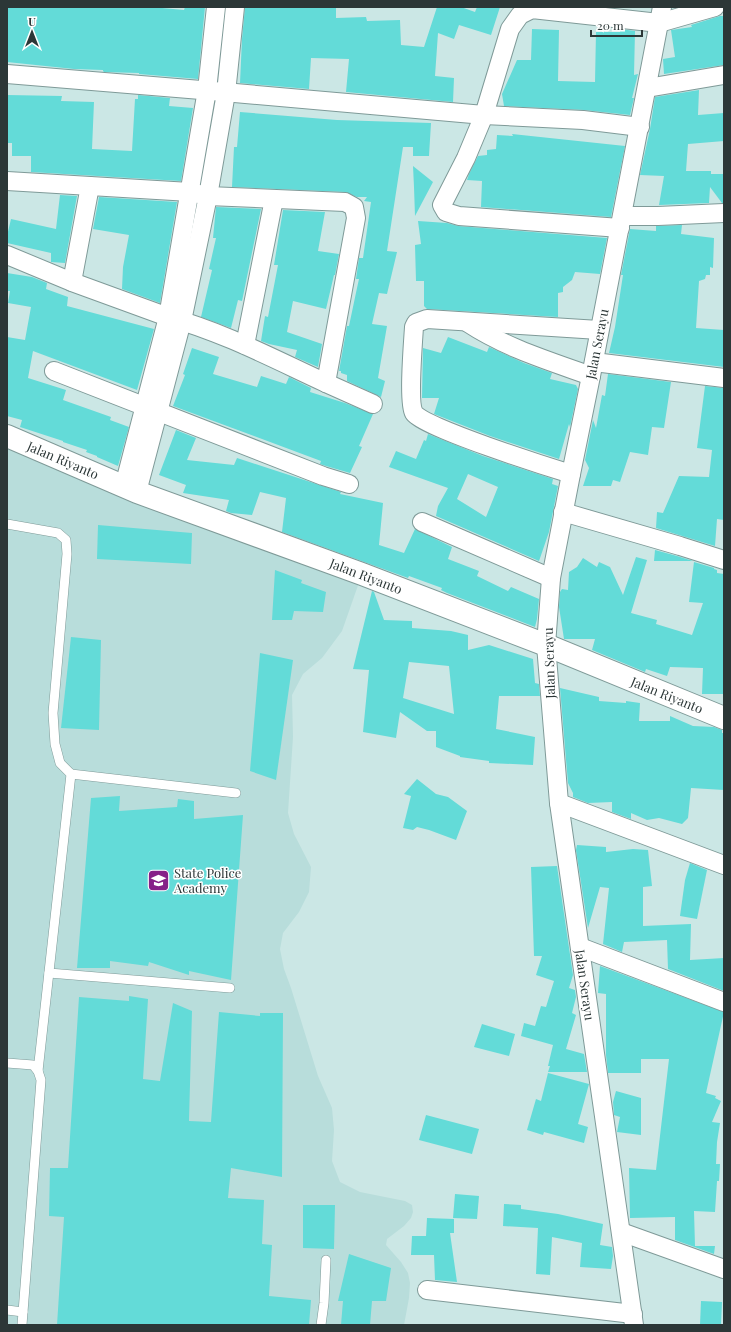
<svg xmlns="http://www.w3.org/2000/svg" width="731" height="1332" font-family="'Playfair Display',serif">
<rect width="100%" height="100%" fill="#cbe7e5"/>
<!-- built -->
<polygon fill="#b8dddb" points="7,436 362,574 342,631 322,658 303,674 292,695 293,737 288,813 294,834 311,867 309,892 299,912 283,933 280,949 284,969 291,988 318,1076 332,1108 334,1130 332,1161 340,1182 360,1192 405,1201 412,1205 413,1212 411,1218 404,1226 387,1239 386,1245 401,1262 408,1273 410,1283 409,1298 404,1325 7,1325"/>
<!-- building -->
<g fill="#63dbd8" fill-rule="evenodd">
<polygon points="7,7 151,7 184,10 185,7 205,7 198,79 139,74 139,73 104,72 103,71 103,70 74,69 7,62"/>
<polygon points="245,7 336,7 336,18 366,17 367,21 400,20 401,45 424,47 437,7 461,7 475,12 477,7 500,7 491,35 459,25 454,39 438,33 435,76 454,78 453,102 346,92 349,59 311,58 309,89 240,83 242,39"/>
<polygon points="720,16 724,16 724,65 664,74 663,59 675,57 671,30 692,27 691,25"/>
<polygon points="532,29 559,30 558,81 595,82 596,32 620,32 620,29 635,31 634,75 638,74 632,98 634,98 630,115 584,110 504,106 502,94 517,60 531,60"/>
<polygon points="699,90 698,115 724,113 724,141 688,144 686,171 711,171 711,174 724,174 724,203 722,203 710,187 709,203 659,205 664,176 640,175 650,129 655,97"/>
<polygon points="7,95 62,96 61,101 94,102 92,149 132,151 135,99 138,99 138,95 170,98 169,106 193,108 181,181 31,172 31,156 12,156 12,143 7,143"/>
<polygon points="240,112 337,120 431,123 429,156 413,156 413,147 403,147 387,251 397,252 387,294 379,293 372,324 387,326 378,378 385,381 381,397 347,381 347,375 341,373 341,371 339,371 347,326 349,326 357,288 359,279 356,279 359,258 363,258 371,202 364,201 367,197 357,197 345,192 232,187 234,147 237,147"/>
<polygon points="512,134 625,146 611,217 481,207 482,181 467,180 469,174 478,156 487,155 487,150 496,149 497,135 513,136"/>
<polygon points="413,166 433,182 415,216 414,187"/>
<polygon points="60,195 77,196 65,263 51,262 51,253 7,243 7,236 11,219 56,229"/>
<polygon points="99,197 177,202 160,303 122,289 123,267 129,235 93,229"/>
<polygon points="216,207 261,209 242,301 238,300 231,328 201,317 212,270 209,269 216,238 213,238"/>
<polygon points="283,210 325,212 318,251 339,254 335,275 334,275 326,309 293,301 287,332 322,344 318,367 295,357 297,350 269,344 261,341 265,316 268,317 278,265 274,265"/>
<polygon points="418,221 447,223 458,226 607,238 600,274 575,272 572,280 563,287 563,292 558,293 558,317 427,309 424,306 424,281 416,281 415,245 421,244"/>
<polygon points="682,225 681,234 714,238 713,268 710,267 710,275 706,275 705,279 699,281 696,328 724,330 724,367 609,353 615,327 623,275 621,275 630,229 656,231 656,226"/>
<polygon points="7,273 32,277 47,283 46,289 68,297 67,306 154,329 137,390 33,351 28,378 66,390 63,400 111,417 110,420 129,427 118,466 97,457 97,456 86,452 87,450 63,442 63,441 20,427 22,420 7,416 7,337 25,340 31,307 8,303 10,291 7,291"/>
<polygon points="448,337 487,352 489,347 524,363 552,373 550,379 576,385 578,389 570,427 569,424 559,459 490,436 434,414 439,398 422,398 423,348 441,353"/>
<polygon points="192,348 219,357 213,374 257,387 261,376 286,384 289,377 311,388 310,392 345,403 373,414 359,446 362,447 350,473 326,466 320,464 321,461 173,406 185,375 183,374"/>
<polygon points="608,374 671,382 664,428 652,427 648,455 630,452 620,482 613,480 611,486 583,486 589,468 585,460 593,420 596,428 602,395 605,396"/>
<polygon points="705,386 724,388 724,520 717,519 715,546 656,528 657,512 663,513 679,476 709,477 712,450 697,448"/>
<polygon points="176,430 196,438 187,460 234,465 237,458 341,492 340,494 383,503 379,545 404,553 415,529 452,547 448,559 479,571 477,576 508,591 511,587 539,599 537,619 535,627 447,593 441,590 442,588 409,576 408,578 282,532 286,498 260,492 252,515 231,513 226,511 229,500 183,493 186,485 159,475"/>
<path d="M428,434L483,456L553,479L552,484L558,486L549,532L539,561L436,516L438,506L448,488L389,467L396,451L416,459L424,440L426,441ZM468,474L498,487L486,517L457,499Z"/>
<polygon points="98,525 192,533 191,564 97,559"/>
<polygon points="655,550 677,556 693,561 654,561"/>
<polygon points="636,557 647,560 631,613 657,620 656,624 692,635 703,603 689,602 694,562 714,568 714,569 717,570 717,573 724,574 724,694 702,694 703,668 670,667 667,676 646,669 645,672 592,650 595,639 564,639 559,607 560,592 562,589 568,590 569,572 577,567 583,558 597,567 599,562 610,567 623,595"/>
<polygon points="275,570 302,580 301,583 326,592 323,612 294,611 292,620 272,620"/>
<path d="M372,591L374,592L384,620L412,621V628L451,631L468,635V650L489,645L533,659L535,683L539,684L540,696H499L496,729L535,737L533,765L489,763V761L460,757V756L436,747V731H427L400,712L396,738L363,732L369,670L353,669ZM409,662L449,666L454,714L403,698Z"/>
<polygon points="71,637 101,640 99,730 61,728"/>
<polygon points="260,653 293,660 276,780 250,771"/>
<polygon points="560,688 599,697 599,701 626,703 626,701 640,703 639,721 670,721 670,716 693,726 714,727 722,730 722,733 724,733 724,790 691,788 688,818 682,824 659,818 647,820 631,813 631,819 612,812 612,802 588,803 573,797 573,793 568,783"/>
<polygon points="417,779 436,794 448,797 467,811 456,840 429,830 417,827 413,830 403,828 411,796 404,794"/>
<polygon points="120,796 119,811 177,807 178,799 194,801 194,819 243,815 231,980 189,971 189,975 149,962 148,966 110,961 110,968 77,968 91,798"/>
<polygon points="577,845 606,847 606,852 633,849 648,850 652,886 643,887 643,926 691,924 690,960 724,958 724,991 668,969 667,940 624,942 622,952 603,944 609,888 600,887 588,928 576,850"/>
<polygon points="690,863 707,870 697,919 680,916 685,880"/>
<polygon points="557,866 573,975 569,988 575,990 576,997 572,1013 576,1015 566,1049 584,1054 587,1072 548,1072 550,1066 548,1066 553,1045 521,1036 524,1023 535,1026 541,1006 546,1007 554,981 536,975 542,956 534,956 531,867"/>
<polygon points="600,966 724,1012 706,1093 716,1096 715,1098 721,1101 712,1122 720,1123 717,1142 716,1164 720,1164 719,1181 717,1181 715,1212 694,1211 695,1246 715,1246 714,1254 675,1240 675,1217 630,1218 629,1168 656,1170 669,1059 641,1059 641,1073 608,1073 606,1055 606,994 598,993"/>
<polygon points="129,996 148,999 143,1079 160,1081 173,1003 192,1011 189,1121 211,1122 219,1012 260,1016 260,1013 283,1013 282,1177 231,1168 228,1198 264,1200 262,1244 272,1245 269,1296 311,1300 309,1325 57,1325 64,1217 49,1216 50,1168 68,1168 79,997 129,1001"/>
<polygon points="482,1024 515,1034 509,1056 474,1047"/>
<polygon points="548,1073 589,1084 578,1124 588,1127 584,1143 544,1132 543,1135 527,1130 536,1099 541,1101"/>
<polygon points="616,1091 641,1098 641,1135 617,1132 620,1117 614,1115 613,1102"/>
<polygon points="426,1115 479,1129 472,1154 419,1140"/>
<polygon points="455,1194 479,1196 477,1219 453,1218"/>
<polygon points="504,1204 521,1205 521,1209 558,1214 603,1224 600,1245 612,1247 613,1256 611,1269 580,1267 582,1243 552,1237 550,1275 536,1274 538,1228 503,1226"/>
<polygon points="303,1205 335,1205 334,1249 303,1248"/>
<polygon points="427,1218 454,1219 454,1233 450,1233 457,1282 435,1280 434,1255 411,1255 412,1236 426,1236"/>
<polygon points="349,1254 391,1268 386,1301 372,1301 370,1325 341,1325 343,1301 338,1301"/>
<polygon points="701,1301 722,1302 721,1325 700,1325"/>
</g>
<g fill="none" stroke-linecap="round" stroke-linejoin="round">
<defs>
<g id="service">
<polyline points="7,524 58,533 66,540 67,554 53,713 55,744 60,763 71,774 38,1071"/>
<polyline points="71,774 236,793"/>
<polyline points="49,973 230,988"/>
<polyline points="7,1063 33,1065 38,1071 41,1080 22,1325"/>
<polyline points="7,1310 23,1312"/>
<polyline points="321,1325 324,1303 326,1260"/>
</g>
<g id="minor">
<polyline points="7,74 201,90 484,115 583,120 640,127"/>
<polyline points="647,88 724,75"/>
<path d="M7,181L190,192L208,196L345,202L354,207L356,218L326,383C274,359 223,332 168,317L72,282L7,255"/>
<polyline points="623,216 658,216 724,213"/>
<polyline points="620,228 459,216 446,212 442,205 466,158 484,115 510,29 520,15 532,9 659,23 715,7"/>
<polyline points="72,282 90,186"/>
<path d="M468,323C506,348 549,361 591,376"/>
<polyline points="245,345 274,199"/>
<polyline points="594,362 724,378"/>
<polyline points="54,371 323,476 349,484"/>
<polyline points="326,383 373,404"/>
<path d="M571,474C548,467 422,427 414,413C408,403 413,343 414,327L416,323L427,319L599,330"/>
<polyline points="124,486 168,317 207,90 216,7"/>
<polyline points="137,492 182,321 208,196 226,93 235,7"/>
<polyline points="563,512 680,546 724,560"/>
<polyline points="422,522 551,578"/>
<polyline points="559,803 724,865"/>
<polyline points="580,947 724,1002"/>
<polyline points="621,1232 724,1269"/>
<polyline points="427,1290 633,1314"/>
<polyline points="634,1325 559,803 546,645 551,578 571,474 591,376 662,7"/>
</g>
<polyline id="tertiary" points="7,436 137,492 362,574 546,645 724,718"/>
</defs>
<!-- service casing -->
<use href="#service" stroke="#7f9a98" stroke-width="10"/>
<!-- minor casing -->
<use href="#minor" stroke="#7f9a98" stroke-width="20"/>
<!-- tertiary casing -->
<use href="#tertiary" stroke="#7f9a98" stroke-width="24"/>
<!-- service -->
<use href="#service" stroke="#fff" stroke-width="9"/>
<!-- minor -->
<use href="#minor" stroke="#fff" stroke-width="18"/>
<!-- tertiary -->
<use href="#tertiary" stroke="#fff" stroke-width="22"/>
</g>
<!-- icons -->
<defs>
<symbol id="university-square" viewBox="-11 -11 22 22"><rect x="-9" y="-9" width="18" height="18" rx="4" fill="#862088" stroke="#fff"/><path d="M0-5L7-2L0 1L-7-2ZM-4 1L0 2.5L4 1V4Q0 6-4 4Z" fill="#fff"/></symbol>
</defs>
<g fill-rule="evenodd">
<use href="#university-square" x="146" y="868" width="25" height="25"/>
</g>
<g text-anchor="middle" stroke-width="3" stroke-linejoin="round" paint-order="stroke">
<!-- street labels -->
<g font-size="13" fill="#2c3737" stroke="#fff">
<text transform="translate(597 344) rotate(-79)" y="5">Jalan Serayu</text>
<text transform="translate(63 460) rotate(23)" y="5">Jalan Riyanto</text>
<text transform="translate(366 576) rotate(21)" y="5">Jalan Riyanto</text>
<text transform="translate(549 663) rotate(-92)" y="5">Jalan Serayu</text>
<text transform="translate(667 695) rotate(22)" y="5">Jalan Riyanto</text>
<text transform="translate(585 985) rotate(82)" y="5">Jalan Serayu</text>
</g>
<!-- poi labels -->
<g font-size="13" fill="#2c3737" stroke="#fff" text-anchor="start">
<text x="174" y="878">State Police<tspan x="174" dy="15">Academy</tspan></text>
</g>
</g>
<!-- border -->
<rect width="731" height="1332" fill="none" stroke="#2c3737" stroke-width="16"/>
<!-- north arrow -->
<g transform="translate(32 32)" stroke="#ffffff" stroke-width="3" paint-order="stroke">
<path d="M0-3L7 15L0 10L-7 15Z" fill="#2c3737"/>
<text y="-6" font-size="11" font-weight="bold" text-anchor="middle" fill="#2c3737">U</text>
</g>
<!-- scale -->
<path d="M591 30v6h51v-6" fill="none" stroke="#2c3737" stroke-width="2"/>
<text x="597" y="30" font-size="12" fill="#2c3737" stroke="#ffffff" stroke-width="3" paint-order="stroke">20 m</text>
</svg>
